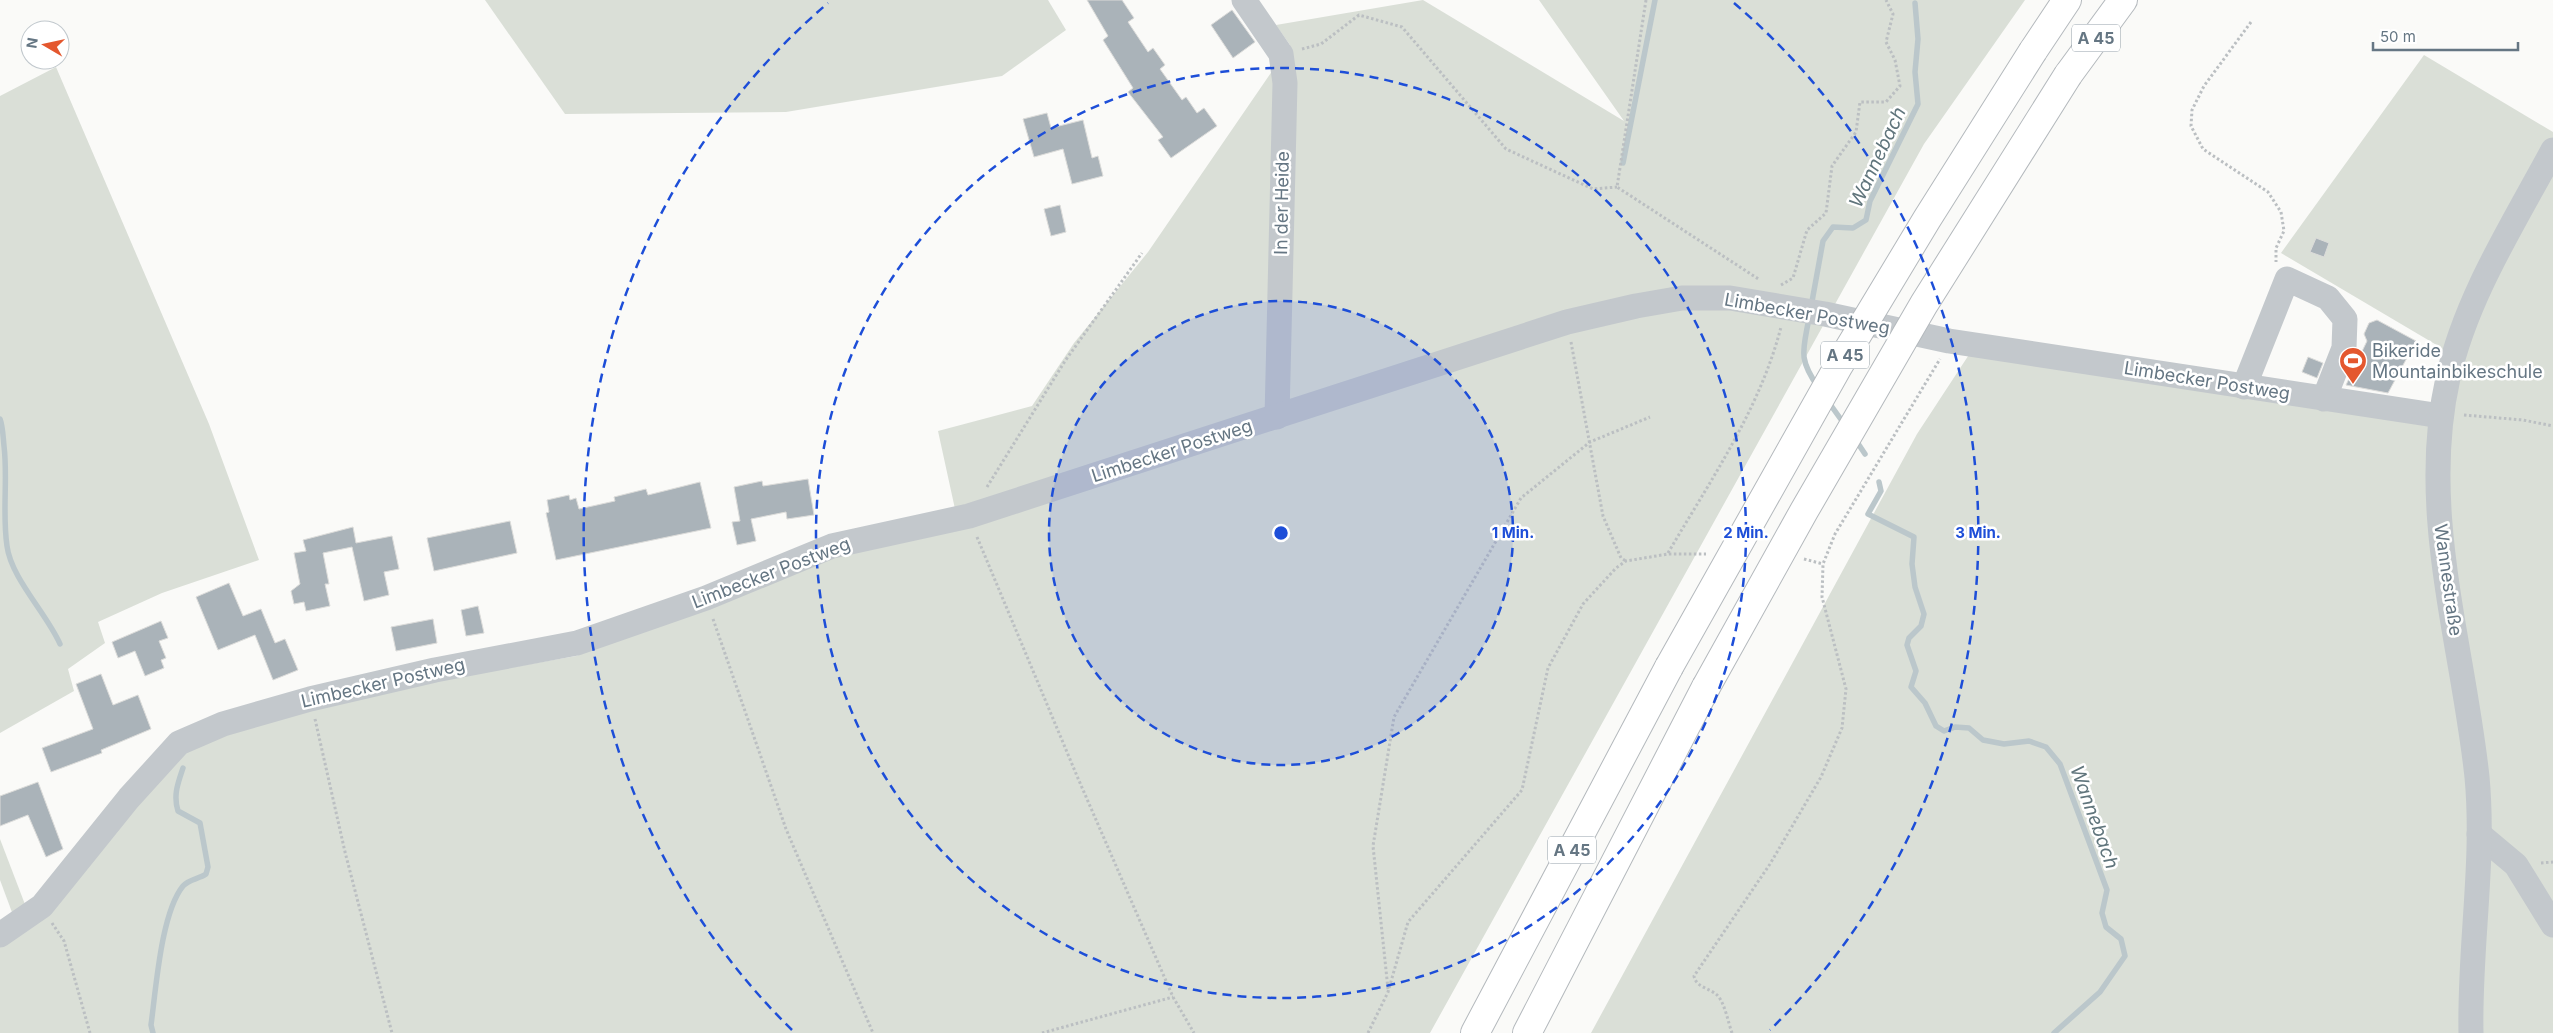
<svg xmlns="http://www.w3.org/2000/svg" width="2553" height="1033" font-family="Inter,sans-serif">
<rect width="100%" height="100%" fill="#fafaf8"/>
<!-- green -->
<g fill="#dadfd7">
<polygon points="485,0 1048,0 1066,30 1002,76 786,112 565,114"/>
<polygon points="1423,0 1624,121 1539,0 2025,0 1924,144 1430,1033 0,1033 0,946 183,744 309,703 576,656 955,509 938,431 1032,406 1074,343 1148,252 1290,45 1276,25"/>
<polygon points="2424,55 2553,132 2553,1033 1591,1033 1917,434 1974,347 2441,416 2452,375 2440,347 2281,253"/>
<polygon points="56,67 209,424 259,560 162,593 98,622 105,643 68,669 74,691 0,733 0,96"/>
<polygon points="0,839 26,907 13,915 0,880"/>
</g>
<g fill="none" stroke-linecap="round" stroke-linejoin="round">
<!-- stream -->
<g stroke="#bbc7cb" stroke-width="5.5">
<polyline points="1623,163 1655,0"/>
<polyline points="1811,307 1823,241 1833,227 1853,228 1866,220 1870,201 1918,104 1915,72 1918,39 1915,3"/>
<path d="M1809,318C1803,351 1798,358 1818,387"/>
<polyline points="1827,400 1845,425"/>
<path d="M0,419C3,427 3,437 4,446C8,479 2,513 7,546C11,578 47,614 60,644"/>
<polyline points="1855,439 1865,454"/>
<polyline points="1879,482 1881,491 1868,514 1914,537 1912,564 1915,587 1924,614 1921,626 1909,638 1907,645 1916,671 1911,687 1925,703 1936,726 1944,731 1955,727 1969,728 1983,740 2004,744 2029,741 2046,747 2060,764 2107,890 2102,913 2106,927 2121,939 2125,956 2100,992 2054,1033"/>
<path d="M153,1033L151,1025C156,989 161,913 183,886C189,879 199,879 206,874L208,867L200,823L178,811C173,795 178,783 183,768"/>
</g>
</g>
<!-- building -->
<g fill="#aab3b9" stroke="#dcdcda">
<polygon points="1087,0 1122,0 1134,18 1128,22 1148,52 1153,48 1165,65 1160,69 1182,100 1186,97 1197,113 1204,108 1217,126 1171,158 1158,140 1163,137 1128,92 1133,88 1103,40 1108,36"/>
<polygon points="1232,10 1255,42 1233,58 1211,25"/>
<polygon points="1047,113 1051,128 1083,120 1092,158 1098,156 1103,176 1072,184 1063,149 1034,157 1023,119"/>
<polygon points="1060,205 1066,232 1051,236 1044,209"/>
<polygon points="2316,238 2329,243 2324,257 2310,252"/>
<polygon points="2377,320 2416,341 2388,393 2346,385 2367,341 2364,334 2369,323"/>
<polygon points="2308,357 2323,363 2317,378 2302,372"/>
<polygon points="808,479 814,515 787,519 786,512 751,519 756,541 737,545 732,522 740,521 734,487 762,481 763,486"/>
<polygon points="700,482 711,528 556,560 546,513 549,512 547,500 569,495 570,500 576,498 579,509 615,501 614,497 646,489 648,495"/>
<polygon points="510,521 517,553 434,571 427,538"/>
<polygon points="353,527 356,543 392,536 399,569 384,572 389,595 364,601 352,547 323,553 329,584 325,584 330,606 306,611 304,602 294,604 291,591 300,584 294,553 306,551 303,540"/>
<polygon points="229,583 243,616 261,609 275,643 285,639 298,670 273,680 255,635 218,650 196,597"/>
<polygon points="478,606 484,633 466,636 461,610"/>
<polygon points="433,619 437,643 396,651 391,627"/>
<polygon points="161,621 168,638 159,641 166,658 161,660 164,668 145,676 135,651 118,658 112,642"/>
<polygon points="101,674 113,705 138,695 151,729 101,750 102,753 51,772 42,748 93,729 76,684"/>
<polygon points="38,782 63,849 46,857 28,815 0,826 0,796"/>
</g>
<g fill="none" stroke-linecap="round" stroke-linejoin="round">
<defs>
<g id="highway">
<polyline points="2033,51 2067,0"/>
<polyline points="2068,75 2123,0"/>
<polyline points="1475,1033 1669,667"/>
<polyline points="1527,1033 1706,687"/>
</g>
</defs>
<!-- highway casing -->
<use href="#highway" stroke="#b4b9bd" stroke-width="30"/>
<!-- path -->
<g stroke="#bbbfc2" stroke-width="3" stroke-dasharray="2.5 2.5" stroke-linecap="butt">
<polyline points="1646,0 1617,187 1760,280"/>
<polyline points="2251,22 2204,86 2192,110 2191,126 2203,149 2268,192 2281,212 2284,231 2276,248 2276,262"/>
<polyline points="1302,49 1321,44 1359,15 1402,27 1506,149 1593,189 1617,187"/>
<polyline points="1781,285 1793,278 1807,230 1826,213 1832,166 1856,132 1860,102 1886,102 1900,86 1895,60 1886,42 1893,14 1886,0"/>
<polyline points="1571,342 1603,516 1621,558 1626,561"/>
<polyline points="2464,415 2523,420 2553,426"/>
<polyline points="987,487 1065,361 1142,253"/>
<polyline points="977,537 1077,776 1173,997 1194,1033"/>
<path d="M1668,553C1710,481 1760,409 1781,327"/>
<polyline points="1804,559 1823,564"/>
<polyline points="713,619 786,829 873,1033"/>
<polyline points="315,719 345,852 392,1033"/>
<polyline points="2541,863 2553,862"/>
<polyline points="52,923 64,941 90,1033"/>
<polyline points="1388,989 1373,846 1394,717 1521,498 1590,442 1650,417"/>
<polyline points="1042,1033 1173,997"/>
<polyline points="1368,1033 1388,992 1408,922 1522,790 1548,668 1583,604 1616,568 1626,561 1668,554 1706,554"/>
<path d="M1732,1033C1728,1022 1725,1004 1718,996C1711,988 1696,988 1694,976L1770,864L1821,777L1842,728L1846,689L1822,597L1823,564L1835,534L1940,359"/>
</g>
<!-- minor -->
<g stroke="#c3c8cc" stroke-width="25">
<polyline points="1244,0 1281,54 1285,83 1277,417"/>
<polyline points="2244,387 2287,279 2328,298 2345,319 2344,348 2324,399"/>
<polyline points="2479,834 2516,865 2553,925"/>
<polyline points="0,935 42,906 129,798 179,743 223,724 310,699 435,670 577,643 706,598 832,546 969,516 1567,322 1636,306 1682,298 1730,298 1825,314 1949,341 2441,416"/>
<path d="M2471,1033C2469,948 2485,862 2477,777C2463,645 2418,511 2448,378C2466,297 2514,223 2553,150"/>
</g>
<!-- highway -->
<use href="#highway" stroke="#fff" stroke-width="28"/>
<defs>
<g id="highway-bridge">
<polyline points="1669,667 1839,365 1927,219 2033,51"/>
<polyline points="1706,687 1804,511 1924,304 2068,75"/>
</g>
</defs>
<!-- highway-bridge casing -->
<use href="#highway-bridge" stroke="#b4b9bd" stroke-width="30" stroke-linecap="butt"/>
<!-- highway-bridge -->
<use href="#highway-bridge" stroke="#fff" stroke-width="28"/>
</g>
<!-- distance rings -->
<circle cx="1281" cy="533" r="232" fill="#1d4ed8" fill-opacity=".12"/>
<g fill="none" stroke="#1d4ed8" stroke-width="2.5" stroke-dasharray="9 6">
<circle cx="1281" cy="533" r="232"/>
<circle cx="1281" cy="533" r="465"/>
<path d="M792 1030A697 697 0 0 1 828 3M1734 3A697 697 0 0 1 1770 1030"/>
</g>
<!-- icons -->
<defs>
<symbol id="stadium-pin" viewBox="-11 -11 22 30"><path d="M0 17L-7.5 6A9.5 9.5 0 1 1 7.5 6Z" fill="#e4572e" stroke="#fff"/><path d="M0-5a6.5 5 0 1 0 0 10a6.5 5 0 1 0 0-10ZM-3.5-1.8h7v3.6h-7Z" fill="#fff"/></symbol>
</defs>
<g fill-rule="evenodd">
<use href="#stadium-pin" x="2337" y="345" width="32" height="43"/>
</g>
<g text-anchor="middle" stroke-width="5" stroke-linejoin="round" paint-order="stroke">
<!-- shield labels -->
<g fill="#fff" stroke="#939fa8" stroke-width="1">
<rect x="2072" y="24.5" width="48" height="27" rx="4"/>
<rect x="1821" y="341.5" width="48" height="27" rx="4"/>
<rect x="1548" y="836.5" width="48" height="27" rx="4"/>
</g>
<g font-size="16" font-weight="bold" fill="#657683">
<text x="2096" y="44">A 45</text>
<text x="1845" y="361">A 45</text>
<text x="1572" y="856">A 45</text>
</g>
<!-- street labels -->
<g font-size="18" fill="#657683" stroke="#fff">
<text transform="translate(1282 203) rotate(-89)" y="6">In der Heide</text>
<text transform="translate(1807 314) rotate(10)" y="6">Limbecker Postweg</text>
<text transform="translate(2207 381) rotate(9)" y="6">Limbecker Postweg</text>
<text transform="translate(1172 451) rotate(-18)" y="6">Limbecker Postweg</text>
<text transform="translate(771 573) rotate(-21)" y="6">Limbecker Postweg</text>
<text transform="translate(2448 580) rotate(82)" y="6">Wannestraße</text>
<text transform="translate(383 683) rotate(-13)" y="6">Limbecker Postweg</text>
</g>
<!-- poi labels -->
<g font-size="18" fill="#657683" stroke="#fff" text-anchor="start">
<text x="2372" y="357">Bikeride<tspan x="2372" dy="21">Mountainbikeschule</tspan></text>
</g>
<!-- water labels -->
<g font-size="19" font-style="italic" fill="#60757c" stroke="#fff">
<text transform="translate(1877 157) rotate(-65)" y="7">Wannebach</text>
<text transform="translate(2095 817) rotate(70)" y="7">Wannebach</text>
</g>
</g>
<circle cx="1281" cy="533" r="8" fill="#1d4ed8" stroke="#fff" stroke-width="2.5"/>
<g font-size="15" text-anchor="middle" font-weight="bold" fill="#1d4ed8" stroke="#fff" stroke-width="5" stroke-linejoin="round" paint-order="stroke">
<text x="1513" y="538">1 Min.</text>
<text x="1746" y="538">2 Min.</text>
<text x="1978" y="538">3 Min.</text>
</g>
<!-- north arrow -->
<g transform="translate(45 45) rotate(279)"><circle r="24" fill="#ffffff" stroke="#c1c8cd"/>
<path d="M0-4L9 19L0 12L-9 19Z" fill="#e4572e"/>
<text y="-8" font-size="14" font-weight="bold" text-anchor="middle" fill="#657683">N</text>
</g>
<!-- scale -->
<path d="M2373 42v8h145v-8" fill="none" stroke="#657683" stroke-width="2.5"/>
<text x="2380" y="42" font-size="15" fill="#657683" stroke="#ffffff" stroke-width="4" paint-order="stroke">50 m</text>
</svg>
